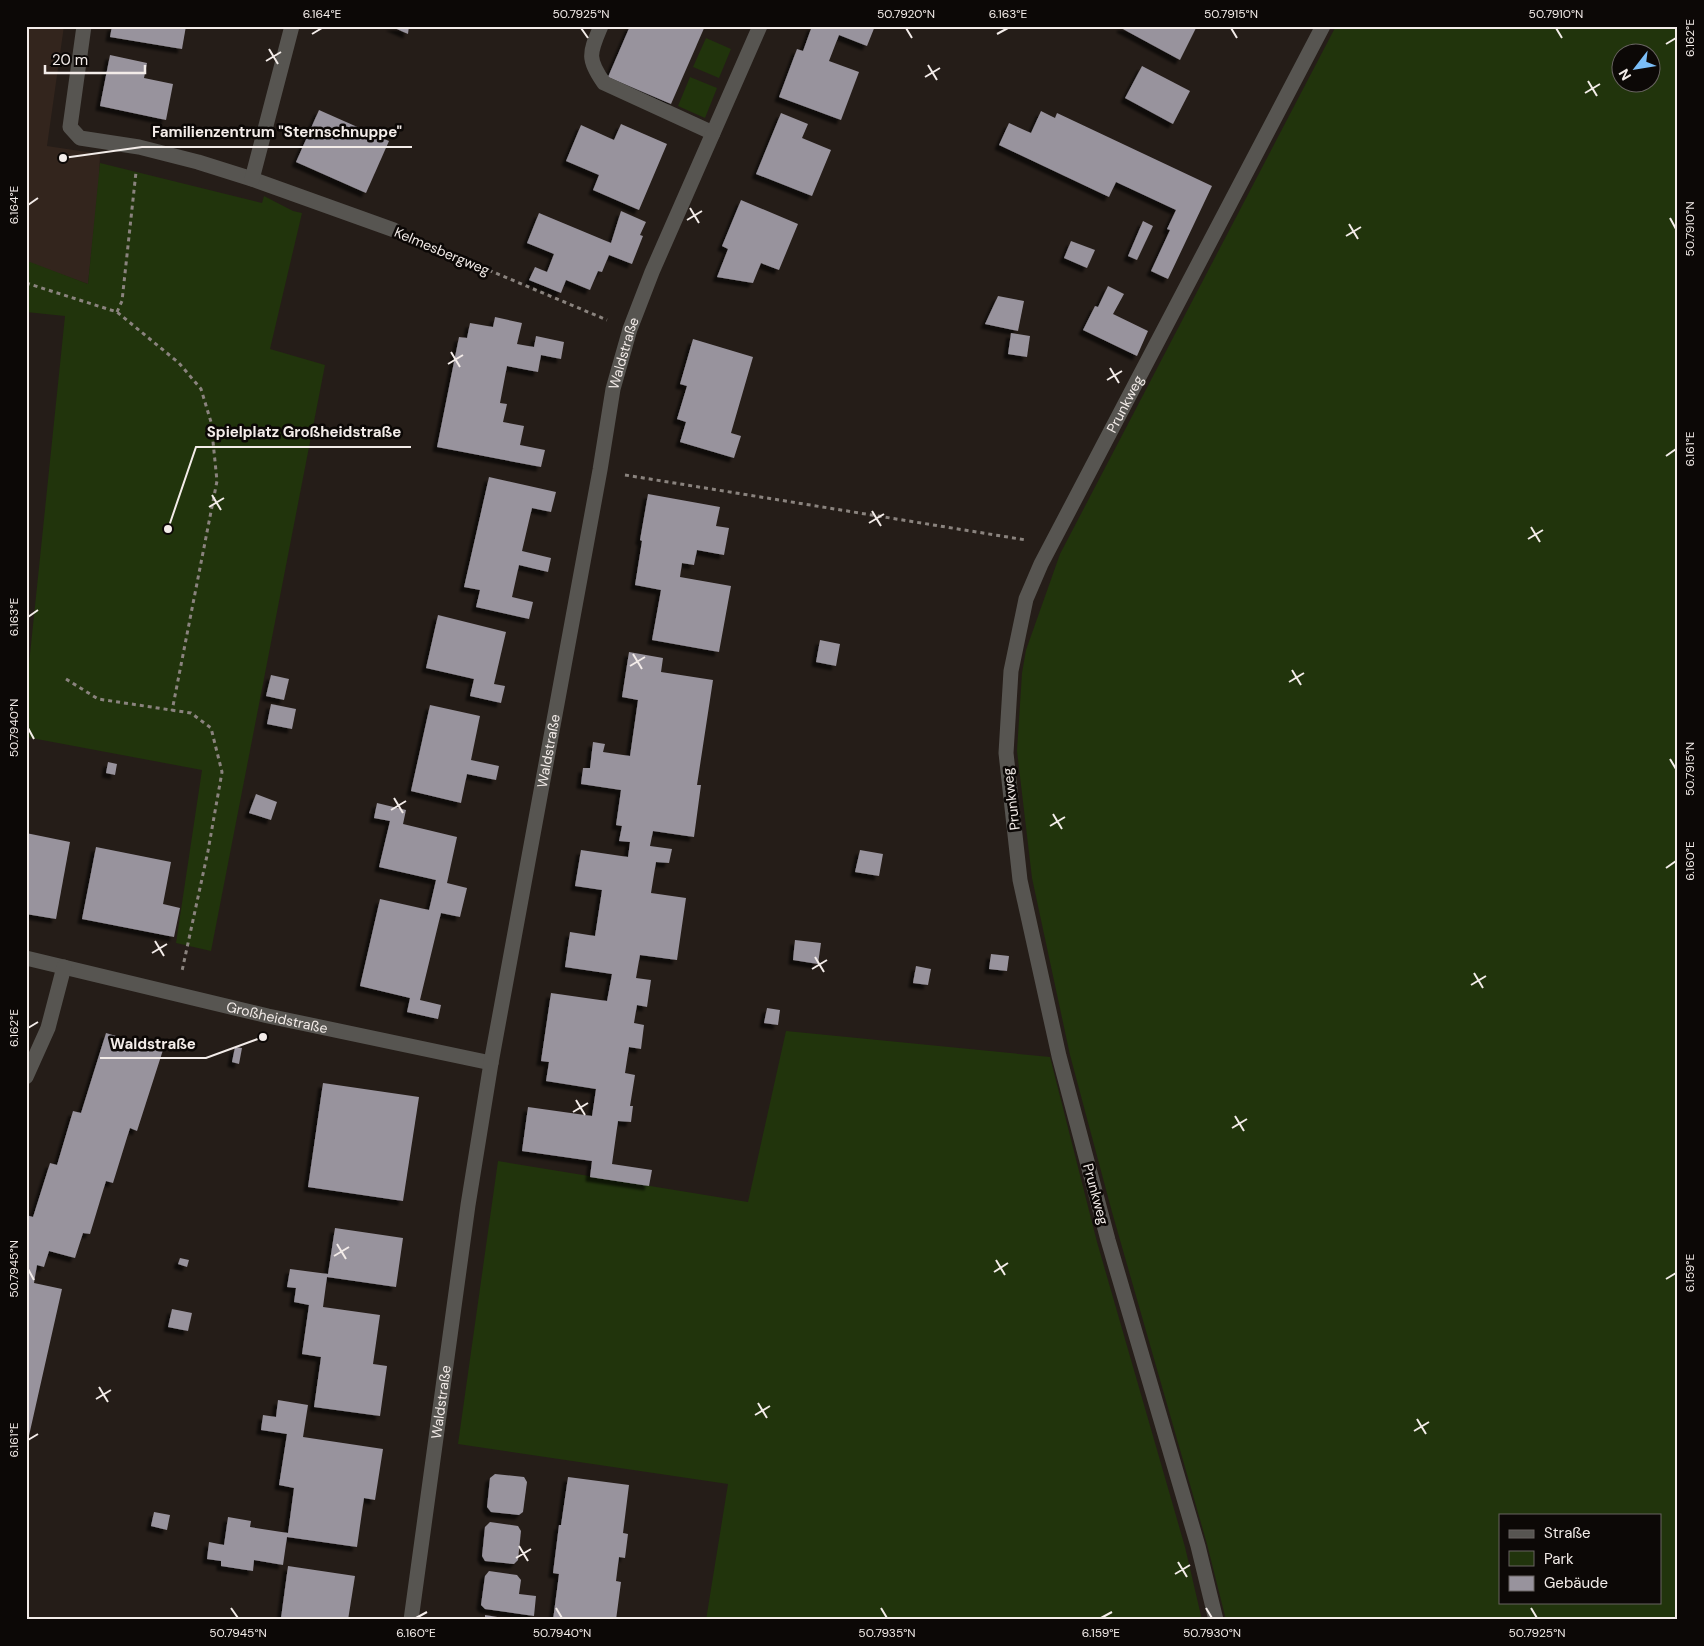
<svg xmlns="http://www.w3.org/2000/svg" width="1704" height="1646" font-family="'DM Sans',sans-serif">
<defs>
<filter id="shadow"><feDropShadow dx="-4.5" dy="4.5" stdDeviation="1" flood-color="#0009"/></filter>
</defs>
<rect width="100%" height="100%" fill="#251d18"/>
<!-- built -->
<polygon fill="#33251d" points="64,26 47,146 100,154 99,184 88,284 26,262 26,29"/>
<!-- green -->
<g fill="#21340c" fill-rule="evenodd">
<path d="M1336,26H1678V1620H1226L1207,1544L1112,1212L1070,1055L1032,878L1017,751L1022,673L1026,650L1060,554ZM1622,52H1652V82H1622ZM1500,1515H1660V1602H1500Z"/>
<polygon points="706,38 731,49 719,78 693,67"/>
<polygon points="690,77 717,88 705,118 678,106"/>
<polygon points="100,163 262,203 264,196 293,211 302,213 270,349 325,365 211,951 176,943 202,770 26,737 26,693 65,316 26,312 26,262 30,262 88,284"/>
<polygon points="786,1031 1050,1057 1097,1242 1185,1547 1202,1620 706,1620 728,1484 458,1444 498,1161 748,1202"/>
</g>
<!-- building -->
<g fill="#98939d" filter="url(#shadow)">
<polygon points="112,26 186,26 182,49 110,37"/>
<polygon points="390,26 409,26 408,34"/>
<polygon points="630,26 705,26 671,104 608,77"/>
<polygon points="812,26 821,28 821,26 875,26 867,46 839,35 829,61 859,72 841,120 779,97 797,49 803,51"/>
<polygon points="1122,26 1197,26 1180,60 1121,28"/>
<polygon points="110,55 147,63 144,78 173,84 166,120 100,106"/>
<polygon points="1142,66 1190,91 1173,124 1125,98"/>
<polygon points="319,110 389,141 366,193 296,162"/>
<polygon points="1041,111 1055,118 1057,113 1212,186 1168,279 1151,271 1170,230 1167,229 1176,210 1116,182 1109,197 999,145 1009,123 1031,133"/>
<polygon points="781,113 808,124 802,138 831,150 812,196 756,174"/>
<polygon points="621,124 667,144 639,210 593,190 599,175 566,161 581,125 614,140"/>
<polygon points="741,200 798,224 779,270 761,263 753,283 717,277 728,249 722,246"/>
<polygon points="621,211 646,222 640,235 643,236 632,264 609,255 602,272 598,271 590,290 566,280 561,293 529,280 535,267 547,272 554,254 527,243 539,213 611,243"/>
<polygon points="1143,221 1153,226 1137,260 1128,256"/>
<polygon points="1071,241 1095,250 1087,268 1064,258"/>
<polygon points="1108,286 1124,294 1113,314 1148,331 1137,356 1083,330 1095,306 1098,307"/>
<polygon points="998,296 1024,301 1018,331 985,324"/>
<polygon points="495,317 522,323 517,344 534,347 536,336 564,342 561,359 541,355 538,372 507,366 500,403 507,404 503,422 524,426 520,445 545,450 541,467 437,447 459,337 467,338 470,323 493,327"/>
<polygon points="1011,333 1030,336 1027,357 1008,354"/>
<polygon points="693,339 753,357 731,433 741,436 734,458 680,442 686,422 677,419 687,386 680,384"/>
<polygon points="489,477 556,492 551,512 532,508 522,551 551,558 548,572 519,565 512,597 533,602 529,619 476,607 480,590 464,587"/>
<polygon points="648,494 720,507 716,526 729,528 724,555 697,550 694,565 682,563 680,577 731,586 719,652 652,640 661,590 635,585 642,541 640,540"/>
<polygon points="438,615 506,632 494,684 505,686 501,703 470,696 474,679 426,668"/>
<polygon points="820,640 840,644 836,666 816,662"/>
<polygon points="629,652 663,658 661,672 713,680 697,785 701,785 694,837 653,831 650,846 672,849 669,863 656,862 651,893 686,898 677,960 640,955 636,978 651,980 647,1007 637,1005 634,1023 644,1025 641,1049 629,1047 625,1073 635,1075 630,1106 633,1106 631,1122 618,1121 612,1164 652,1170 649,1186 590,1177 592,1161 522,1151 528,1107 592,1116 596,1089 546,1081 549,1062 541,1061 551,993 607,1001 612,974 565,967 570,932 595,936 602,890 575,886 581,850 628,857 630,842 619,841 622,826 616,825 621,790 581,784 583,768 590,768 593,742 605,744 603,752 630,756 638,700 622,697"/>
<polygon points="271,675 289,679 284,700 266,696"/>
<polygon points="271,704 296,709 292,729 267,724"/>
<polygon points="430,705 480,716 471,760 499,766 496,780 467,774 461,803 411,791"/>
<polygon points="108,762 117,764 115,775 106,773"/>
<polygon points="256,794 277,802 271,820 249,813"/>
<polygon points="377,803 406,810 403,824 457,837 447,883 467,888 460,917 441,913 420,1000 441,1005 438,1019 407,1012 410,998 360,986 380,899 429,910 436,880 379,867 390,821 374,818"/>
<polygon points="26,833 70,842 56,919 26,914"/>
<polygon points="96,847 171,862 163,904 180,908 174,937 82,919"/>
<polygon points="860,850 883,854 879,876 855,872"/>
<polygon points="795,940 821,943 818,964 793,960"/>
<polygon points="991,954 1009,956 1007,971 989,969"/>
<polygon points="916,966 931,969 928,985 913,983"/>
<polygon points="767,1008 780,1010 778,1025 764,1023"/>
<polygon points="106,1033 163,1050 137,1131 130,1128 113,1183 106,1181 90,1234 83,1233 75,1258 49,1251 44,1267 37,1265 34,1283 62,1289 26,1449 26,1215 33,1217 50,1163 57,1165 73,1111 81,1113"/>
<polygon points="235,1047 242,1048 239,1064 232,1062"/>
<polygon points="323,1083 419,1097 403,1201 308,1187"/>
<polygon points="335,1228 403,1238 396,1287 327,1277 323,1307 380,1315 373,1364 387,1366 380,1416 314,1407 321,1357 302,1354 309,1305 294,1302 296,1288 287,1287 290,1269 328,1274"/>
<polygon points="180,1258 189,1260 187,1267 178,1264"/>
<polygon points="172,1309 192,1313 188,1331 168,1327"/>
<polygon points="278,1400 308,1405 303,1437 383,1449 375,1500 364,1498 357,1547 287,1537 283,1565 254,1560 253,1571 221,1566 221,1561 207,1559 209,1542 224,1545 228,1517 251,1521 250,1527 288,1533 294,1488 279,1485 287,1434 261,1430 263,1415 276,1417"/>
<polygon points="495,1474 524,1477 527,1482 523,1512 519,1515 491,1512 487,1507 490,1478"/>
<polygon points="568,1477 629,1485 623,1533 628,1534 625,1558 619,1557 616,1581 621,1582 616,1620 553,1620 559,1574 553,1573 559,1525 561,1525"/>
<polygon points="154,1512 170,1515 167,1530 151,1526"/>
<polygon points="490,1522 518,1526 521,1531 518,1560 514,1564 485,1561 482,1556 485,1527"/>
<polygon points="288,1566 355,1576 348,1620 295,1620 281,1618"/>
<polygon points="489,1571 517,1575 521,1580 519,1594 536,1596 534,1616 485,1609 481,1605 485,1576"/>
<polygon points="485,1615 509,1619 509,1620 485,1620"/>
</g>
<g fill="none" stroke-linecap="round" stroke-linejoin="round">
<!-- path -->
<g stroke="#8a837e" stroke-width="3" stroke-dasharray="4 4" stroke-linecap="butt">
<polyline points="415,239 607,320"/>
<polyline points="26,283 117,312 179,363 201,389 211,422 217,481 172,711"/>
<polyline points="117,312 122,301 136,172"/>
<polyline points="625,475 1026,540"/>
<polyline points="66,679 98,699 191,713 211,728 222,772 208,851 182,971"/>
</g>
<!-- lane -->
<path stroke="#575551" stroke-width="15" d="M601,26C590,52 586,58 604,83L713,133"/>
<!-- street -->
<g stroke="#575551" stroke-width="15">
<polyline points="84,26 70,127 80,138 139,147 198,162 252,179 394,230"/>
<polyline points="252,179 292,26"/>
<path id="s1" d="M26,958L268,1016L491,1063"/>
<polyline points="26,1077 48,1028 64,967"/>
<path id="s2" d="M411,1620L468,1205L491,1063L600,470L613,389L630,329L652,272L760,26"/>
<path id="s3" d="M1216,1620L1198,1546L1108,1240L1059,1056L1020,880L1006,753L1011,671L1026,599L1041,564L1323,26"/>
</g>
</g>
<!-- ticks -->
<path fill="none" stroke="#f3ece9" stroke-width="2" d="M581,28L588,38M906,28L912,38M1231,28L1237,38M1556,28L1562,38M312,34L322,28M997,34L1008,28M1666,44L1676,38M269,49L278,64M266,61L281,52M928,65L937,80M925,77L940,68M1588,81L1597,96M1585,93L1600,84M28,205L38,198M690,208L699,223M1670,218L1676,229M687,220L702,211M1349,224L1358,239M1346,236L1361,227M451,352L460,367M448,364L463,355M1110,368L1119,383M1107,380L1122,371M1666,456L1676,449M212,495L221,510M209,507L224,498M872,511L881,526M869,523L884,514M1531,527L1540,542M1528,539L1543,530M28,617L38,610M633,654L642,669M630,666L645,657M1292,670L1301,685M1289,682L1304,673M28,728L34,739M1670,759L1676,769M394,798L403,813M391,810L406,801M1053,814L1062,829M1050,826L1065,817M1666,868L1676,861M155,941L164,956M152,953L167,944M815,957L824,972M812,969L827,960M1474,973L1483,988M1471,985L1486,976M28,1028L38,1022M576,1100L585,1115M573,1112L588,1103M1235,1116L1244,1131M1232,1128L1247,1119M337,1244L346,1259M334,1256L349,1247M996,1260L1005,1275M28,1269L34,1280M994,1272L1008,1263M1666,1279L1676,1273M99,1387L108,1402M96,1399L111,1390M758,1403L767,1418M755,1415L770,1406M1417,1419L1426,1434M1414,1431L1429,1422M28,1440L38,1434M519,1546L528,1561M516,1558L531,1549M1178,1562L1187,1577M1175,1574L1190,1565M231,1608L238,1618M556,1608L562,1618M881,1608L887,1618M1206,1608L1212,1618M1531,1608L1537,1618M416,1618L427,1612M1101,1618L1112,1612"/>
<g text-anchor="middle" stroke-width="5" stroke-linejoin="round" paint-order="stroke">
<!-- street labels -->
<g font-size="14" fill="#f3ece9" stroke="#0c0806">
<text transform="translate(442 251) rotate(23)" y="5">Kelmesbergweg</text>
<text dy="5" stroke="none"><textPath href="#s2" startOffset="1285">Waldstraße</textPath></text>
<text dy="5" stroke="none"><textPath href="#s3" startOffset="1268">Prunkweg</textPath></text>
<text dy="5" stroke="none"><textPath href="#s2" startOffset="880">Waldstraße</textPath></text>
<text transform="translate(1011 799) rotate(-97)" y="5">Prunkweg</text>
<text dy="5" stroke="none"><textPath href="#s1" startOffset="258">Großheidstraße</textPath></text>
<text transform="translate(1096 1194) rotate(75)" y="5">Prunkweg</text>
<text dy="5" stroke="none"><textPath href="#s2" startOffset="220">Waldstraße</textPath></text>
</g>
</g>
<!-- callouts -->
<path fill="none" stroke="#f3ece9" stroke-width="2" d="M63 158L142 147H412M168 529L196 447H411M263 1037L206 1058H100"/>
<g fill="#f3ece9" stroke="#0c0806" stroke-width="2">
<circle cx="63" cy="158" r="5"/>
<circle cx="168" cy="529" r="5"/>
<circle cx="263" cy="1037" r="5"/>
</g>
<g font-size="15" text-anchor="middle" font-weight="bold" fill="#f3ece9" stroke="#0c0806" stroke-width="5" stroke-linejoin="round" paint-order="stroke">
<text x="277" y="137">Familienzentrum "Sternschnuppe"</text>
<text x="304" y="437">Spielplatz Großheidstraße</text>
<text x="153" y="1049">Waldstraße</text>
</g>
<!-- border -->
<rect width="1704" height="1646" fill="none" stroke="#0c0806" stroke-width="55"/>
<!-- legend -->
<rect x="1499" y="1514" width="162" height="90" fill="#0c0806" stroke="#686361"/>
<rect x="1509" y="1530" width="25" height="8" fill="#575551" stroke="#686361"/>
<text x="1544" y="1538" font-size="15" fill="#f3ece9">Straße</text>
<rect x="1509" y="1551" width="25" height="15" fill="#21340c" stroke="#686361"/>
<text x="1544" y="1564" font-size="15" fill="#f3ece9">Park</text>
<rect x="1509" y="1576" width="25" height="15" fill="#98939d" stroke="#686361"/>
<text x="1544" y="1588" font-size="15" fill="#f3ece9">Gebäude</text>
<!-- north arrow -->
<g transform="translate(1636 68) rotate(239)"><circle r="24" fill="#0c0806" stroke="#686361"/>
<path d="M0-4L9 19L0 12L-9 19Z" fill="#7bbef8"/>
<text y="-8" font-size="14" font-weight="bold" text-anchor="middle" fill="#f3ece9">N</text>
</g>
<!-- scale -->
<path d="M45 65v8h100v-8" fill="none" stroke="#f3ece9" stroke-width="2.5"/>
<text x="52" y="65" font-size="15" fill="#f3ece9" stroke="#0c0806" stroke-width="4" paint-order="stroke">20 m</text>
<rect x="28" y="28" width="1648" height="1590" fill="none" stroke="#f3ece9" stroke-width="2"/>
<g font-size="12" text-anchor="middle" fill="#f3ece9">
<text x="322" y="18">6.164°E</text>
<text x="581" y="18">50.7925°N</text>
<text x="906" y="18">50.7920°N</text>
<text x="1008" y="18">6.163°E</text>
<text x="1231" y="18">50.7915°N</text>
<text x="1556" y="18">50.7910°N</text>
<text transform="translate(1690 38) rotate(-90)" y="4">6.162°E</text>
<text transform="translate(14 205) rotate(-90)" y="4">6.164°E</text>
<text transform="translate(1690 229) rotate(-90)" y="4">50.7910°N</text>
<text transform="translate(1690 449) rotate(-90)" y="4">6.161°E</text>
<text transform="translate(14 617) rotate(-90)" y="4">6.163°E</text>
<text transform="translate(14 728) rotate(-90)" y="4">50.7940°N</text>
<text transform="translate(1690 769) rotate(-90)" y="4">50.7915°N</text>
<text transform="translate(1690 861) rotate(-90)" y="4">6.160°E</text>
<text transform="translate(14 1028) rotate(-90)" y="4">6.162°E</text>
<text transform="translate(14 1269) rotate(-90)" y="4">50.7945°N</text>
<text transform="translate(1690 1273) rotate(-90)" y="4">6.159°E</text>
<text transform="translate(14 1440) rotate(-90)" y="4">6.161°E</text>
<text x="238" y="1637">50.7945°N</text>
<text x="416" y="1637">6.160°E</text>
<text x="562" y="1637">50.7940°N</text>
<text x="887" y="1637">50.7935°N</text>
<text x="1101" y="1637">6.159°E</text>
<text x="1212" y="1637">50.7930°N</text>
<text x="1537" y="1637">50.7925°N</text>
</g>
</svg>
